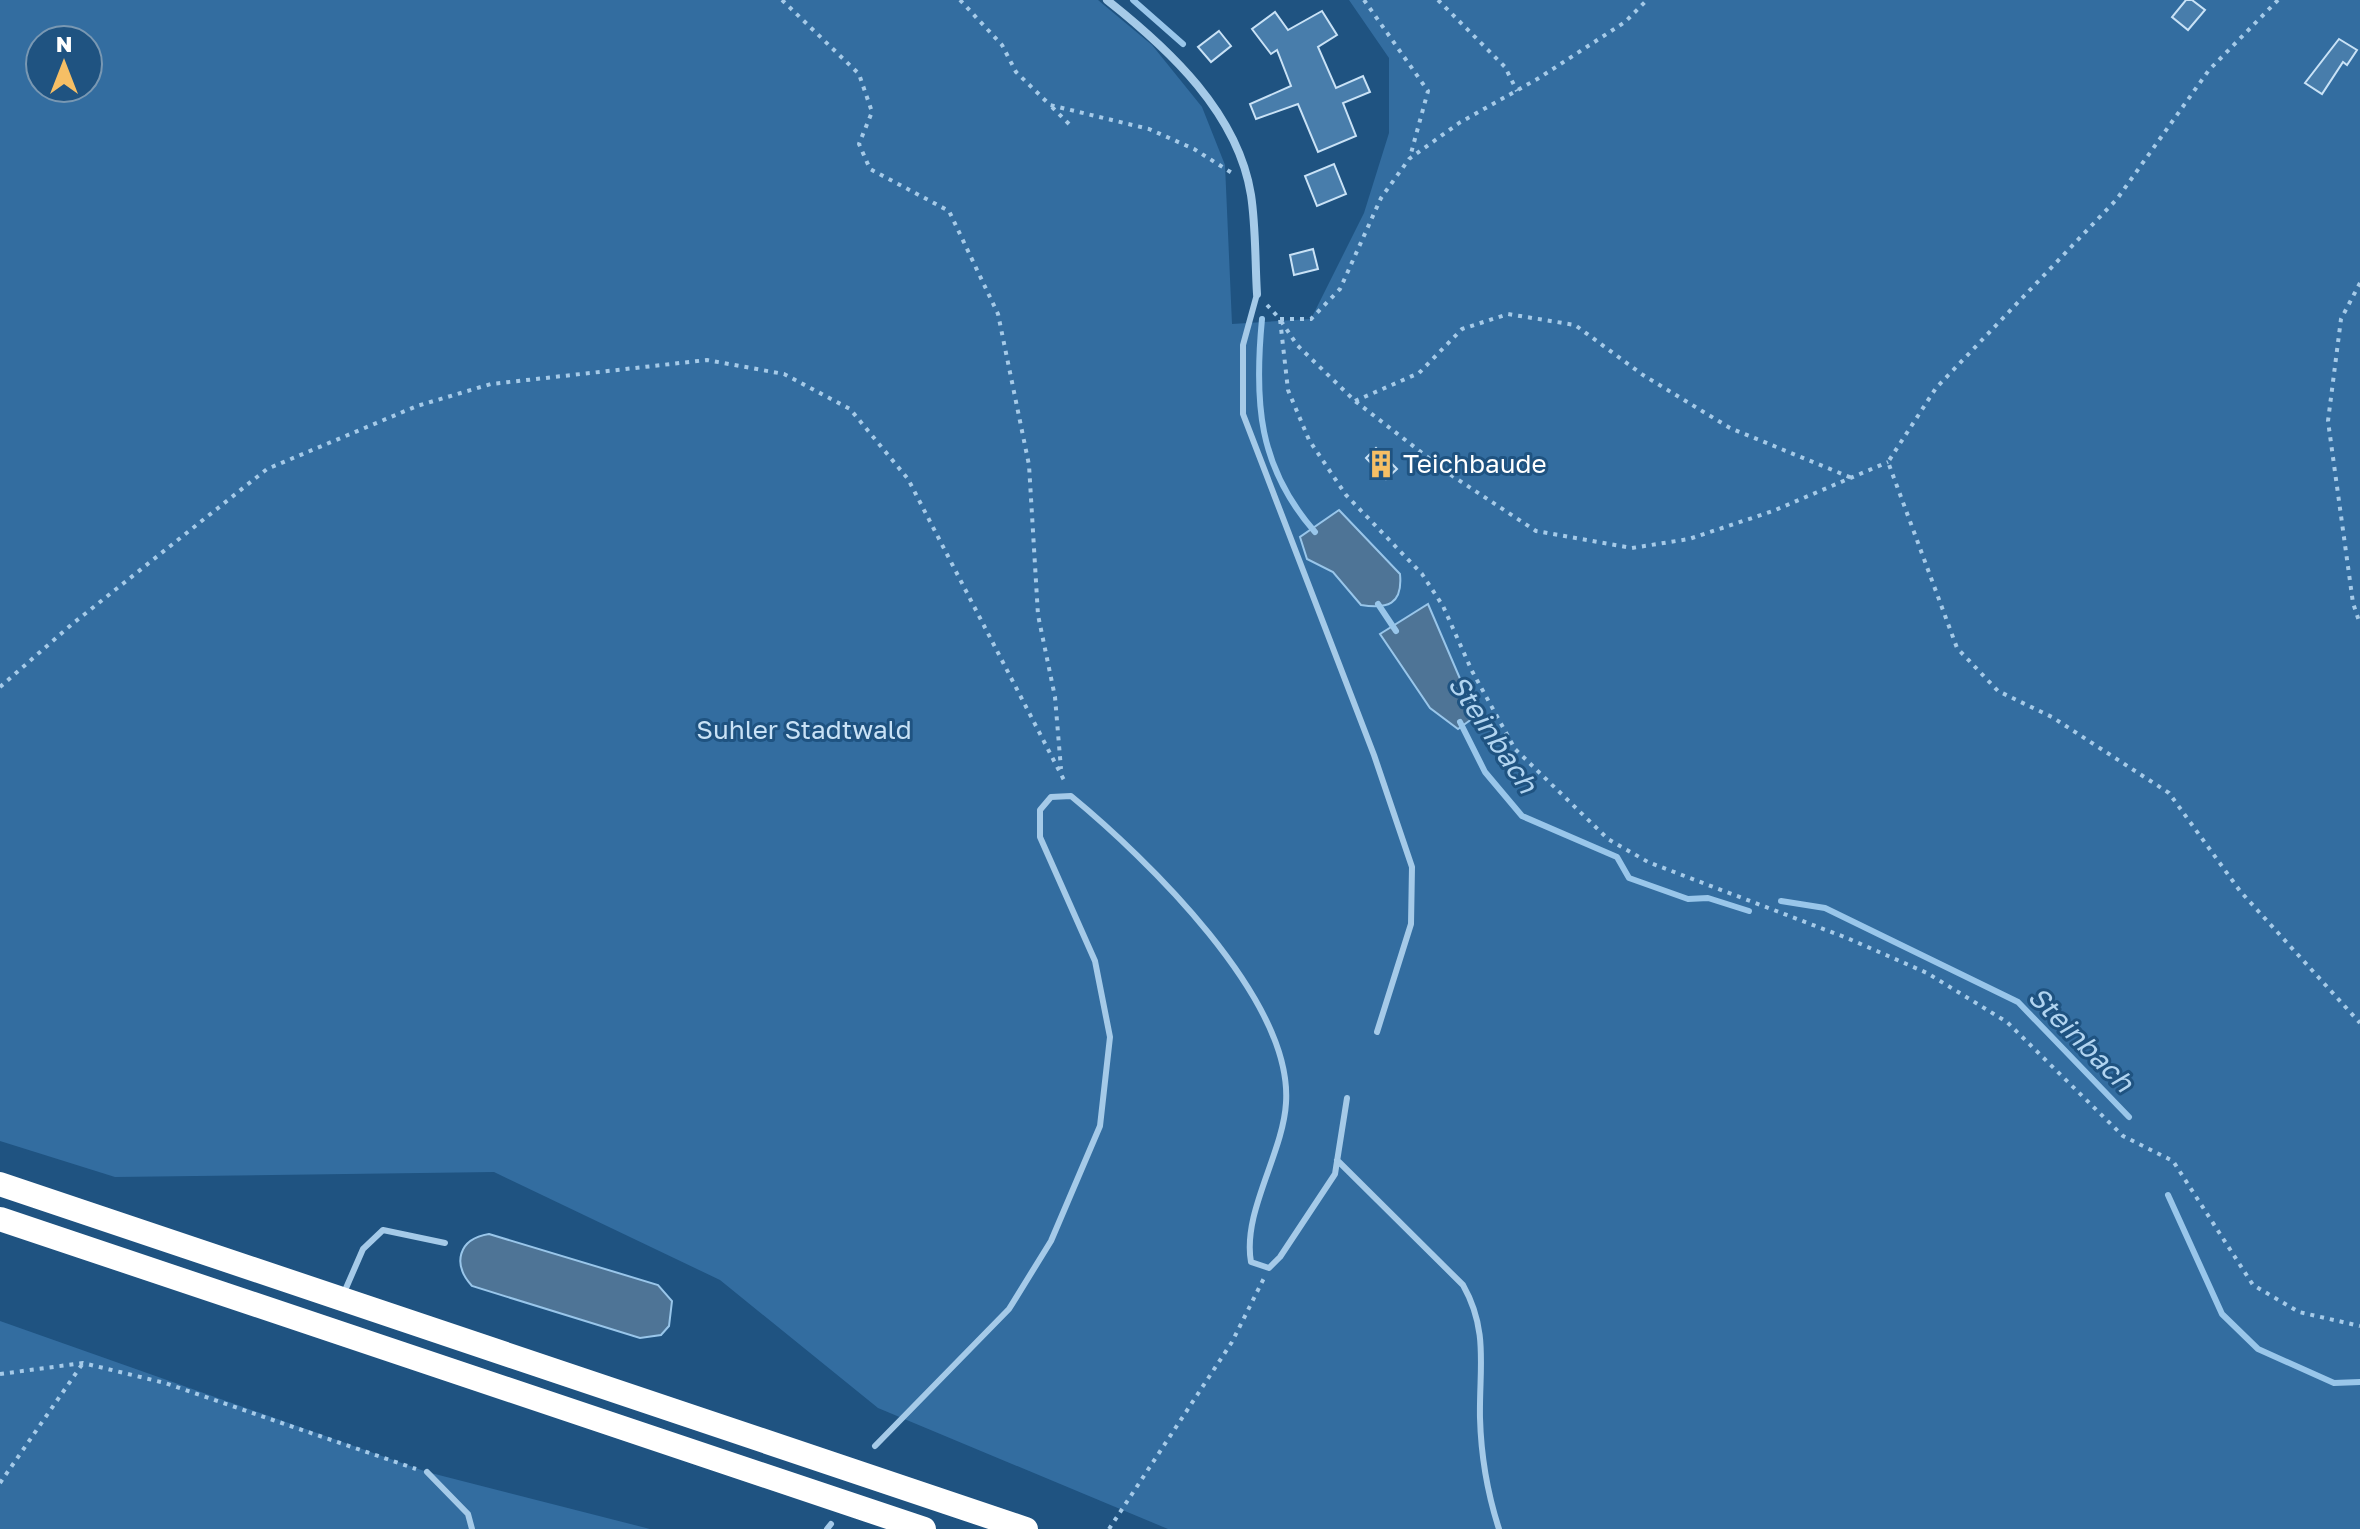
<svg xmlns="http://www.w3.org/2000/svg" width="2360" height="1529" viewBox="0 0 2360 1529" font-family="'Golos Text',sans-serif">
  <rect width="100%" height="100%" fill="#1f5381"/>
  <path fill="#336da0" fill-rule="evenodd" d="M0 0H1098L1152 45 1202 107 1225 165 1232 324 1311 319 1364 213 1389 133V58L1349 0H2360V1529H1168L878 1408 720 1280 494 1172 115 1177 0 1141ZM40 40H88V88H40ZM1301 536 1382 608 1362 605 1333 572 1308 559ZM1427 604H1428L1476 715 1381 634Z
    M0 1321 427 1472 650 1529H0Z"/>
  <path fill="#4e7496" stroke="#99c6ea" stroke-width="2" d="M1339 510 1400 574C1403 605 1387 609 1361 605L1333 572 1307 559 1300 537Z
    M1428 604 1476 716 1458 729 1430 708 1380 634Z
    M489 1234 658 1285 672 1301 669 1326 661 1335 640 1338 472 1286C452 1264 458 1239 489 1234Z"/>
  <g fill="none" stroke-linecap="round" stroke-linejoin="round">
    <path stroke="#99c6ea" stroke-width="6" d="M1133 0 1183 44
      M1262 319C1254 402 1258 467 1315 532
      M1378 604 1396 631
      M1460 722 1485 772 1522 816 1617 857 1629 878 1688 899 1708 898 1749 911
      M1781 901 1825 908 2018 1002 2129 1117
      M2168 1195 2222 1314 2258 1349 2334 1383 2360 1382"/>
  </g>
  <path fill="#487dab" stroke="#c9e2f6" stroke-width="2" d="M2186 0H2192L2205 10 2188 30 2172 17Z
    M1322 11 1337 35 1318 47 1336 88 1363 76 1370 92 1343 103 1356 136 1318 152 1298 104 1256 119 1250 104 1291 86 1277 50 1271 54 1252 29 1275 12 1288 30Z
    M1219 31 1231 46 1211 62 1198 47Z
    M2339 39 2357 50 2347 65 2343 62 2322 94 2305 83Z
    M1334 164 1346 194 1317 206 1305 176Z
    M1313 249 1318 269 1294 275 1290 255Z
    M1376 448 1397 469 1386 479 1366 458Z"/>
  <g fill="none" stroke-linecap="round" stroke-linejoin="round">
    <path stroke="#a5cae8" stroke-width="4" stroke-dasharray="4 6" stroke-linecap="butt" d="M782 0 859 74 872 112 859 144 870 169 949 211 998 314 1029 465 1038 615 1055 697 1061 769
      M960 0 1002 45 1016 72 1050 105 1149 129 1194 149 1232 173
      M1364 0 1428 91 1410 157
      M1438 0 1505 67 1517 91
      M2278 0 2209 70 2117 199 1936 388 1888 462 1957 648 1998 691 2052 717 2169 793 2240 891 2360 1023
      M1052 107 1071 126
      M2360 283 2341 319 2328 421 2353 603 2360 624
      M1267 305 1280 319 1288 390 1309 440 1346 495 1422 574 1443 606 1472 671 1515 749 1608 839 1648 862 1847 938 1927 973 2007 1022 2123 1136 2173 1161 2253 1285 2299 1312 2360 1326
      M1280 319H1311L1340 289 1381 198 1409 159 1459 123 1539 78 1625 22 1647 0
      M1281 321 1297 345 1355 401 1448 473 1536 531 1632 548 1689 539 1773 511 1888 462
      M1355 401 1419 373 1462 329 1508 314 1575 325 1643 375 1730 428 1852 478
      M0 687 71 625 267 469 417 406 491 384 707 360 784 374 850 409 908 479 1066 784
      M0 1374 83 1363 165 1383 416 1469
      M0 1483 83 1363
      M1109 1529 1232 1342 1264 1278"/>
    <path stroke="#a5cae8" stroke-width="6" d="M1257 294 1243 345V414L1374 755 1412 867 1411 924 1377 1032
      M1337 1160 1463 1285C1489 1331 1479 1368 1480 1418 1481 1454 1488 1495 1499 1529
      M343 1295 363 1249 383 1230 445 1243
      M875 1446 1009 1309 1051 1241 1100 1126 1110 1037 1095 961 1040 837V810L1051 797 1071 796C1145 857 1293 999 1286 1103 1283 1154 1242 1212 1251 1262L1269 1268 1280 1257 1335 1174 1347 1098
      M427 1472 468 1514 472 1529
      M827 1529 831 1524"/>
    <path stroke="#a5cae8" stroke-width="8" d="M1107 0C1169 49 1238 113 1251 195 1256 228 1255 262 1257 294"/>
    <path stroke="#fff" stroke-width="24" d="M0 1184 1026 1529
      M0 1219 924 1529"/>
  </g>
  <defs>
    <symbol id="building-bare" viewBox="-9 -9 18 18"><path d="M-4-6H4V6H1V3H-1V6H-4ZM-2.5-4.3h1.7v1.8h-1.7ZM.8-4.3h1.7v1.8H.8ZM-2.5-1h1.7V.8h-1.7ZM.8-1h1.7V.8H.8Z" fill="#f6bf65" stroke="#1f5381" stroke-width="2.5" paint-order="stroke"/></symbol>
  </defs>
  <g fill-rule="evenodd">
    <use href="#building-bare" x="1361" y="444" width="40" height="40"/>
  </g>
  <g text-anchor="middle" stroke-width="6" stroke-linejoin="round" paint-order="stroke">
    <g font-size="26" fill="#fff" stroke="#1f5381" text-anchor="start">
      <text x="1403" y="473">Teichbaude</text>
    </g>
    <g font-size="26" fill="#c9e2f6" stroke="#1f5381">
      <text x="804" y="739">Suhler Stadtwald</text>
    </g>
    <g font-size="28" font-style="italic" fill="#b1d4f0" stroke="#1f5381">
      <text transform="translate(1493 734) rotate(56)" y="10">Steinbach</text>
      <text transform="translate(2081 1039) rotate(45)" y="10">Steinbach</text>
    </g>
  </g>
  <g transform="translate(64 64)"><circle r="38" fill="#1f5381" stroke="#7998b3" stroke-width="2"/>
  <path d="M0-6L14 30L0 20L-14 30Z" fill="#f6bf65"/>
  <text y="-12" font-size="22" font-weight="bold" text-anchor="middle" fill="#ffffff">N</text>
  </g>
</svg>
